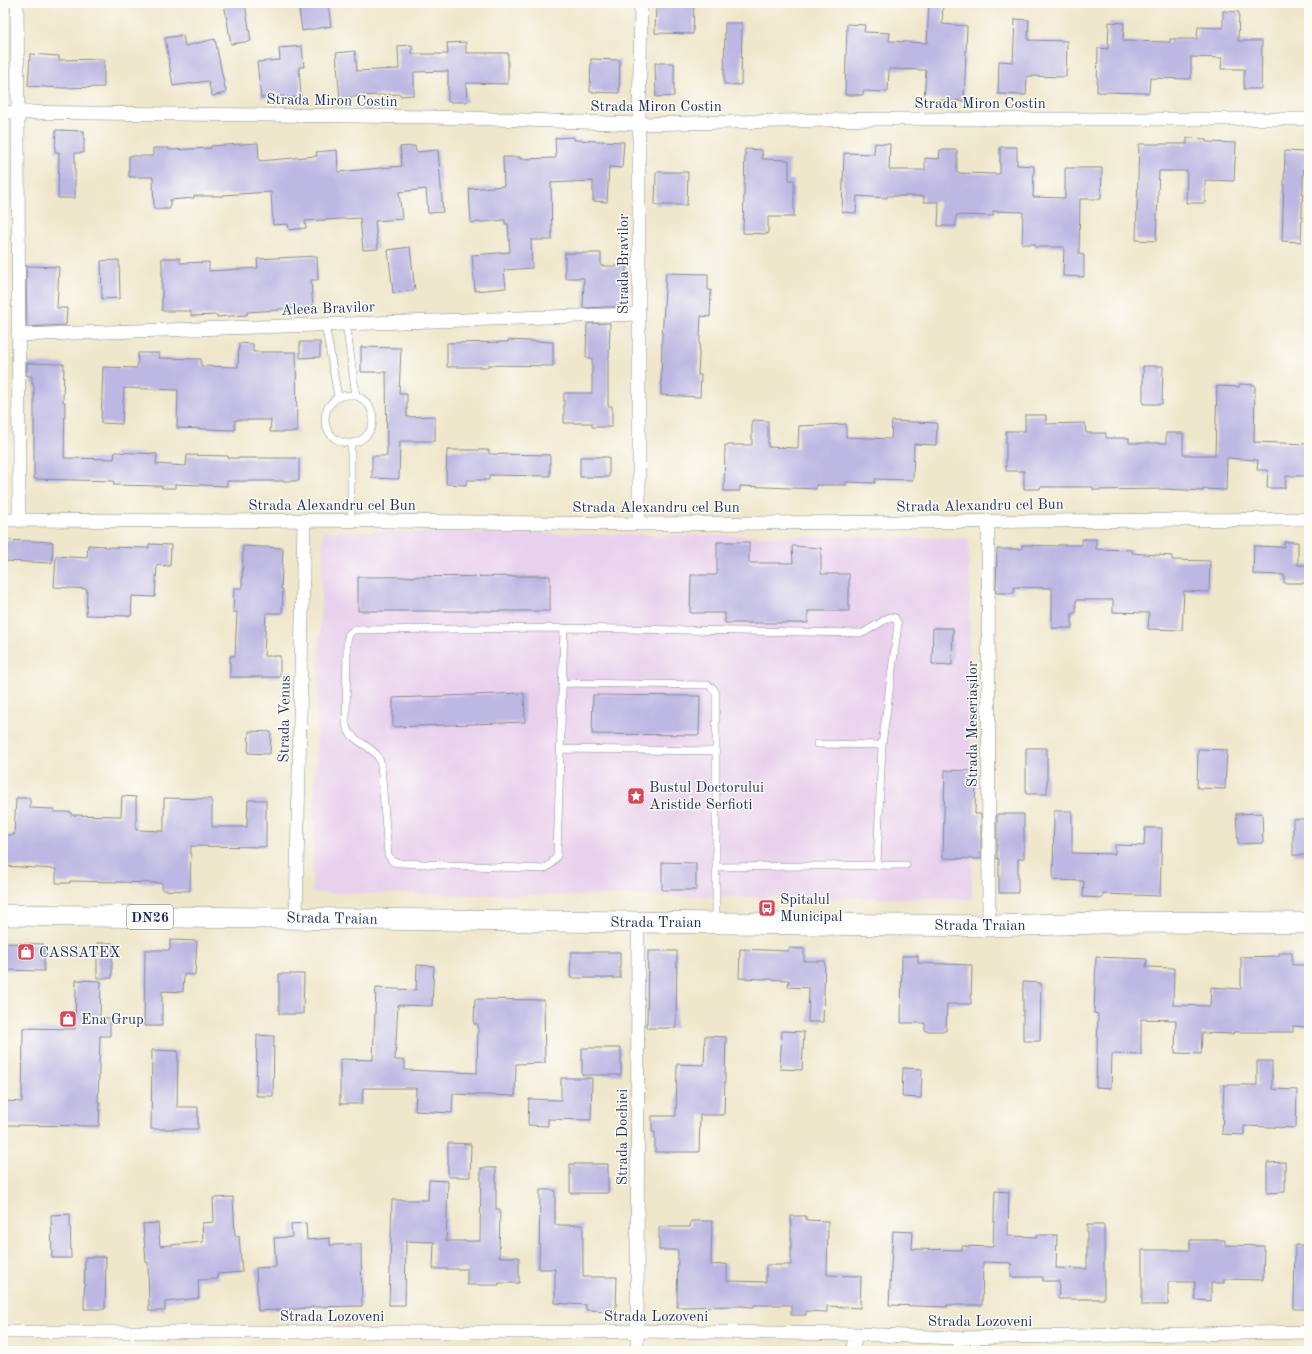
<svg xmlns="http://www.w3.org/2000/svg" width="1312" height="1354" viewBox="0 0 1312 1354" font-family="'Old Standard TT',serif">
  <rect width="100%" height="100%" fill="#fdfcf7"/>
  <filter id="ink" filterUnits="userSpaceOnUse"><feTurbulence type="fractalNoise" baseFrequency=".025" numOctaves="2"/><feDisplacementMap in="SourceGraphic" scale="8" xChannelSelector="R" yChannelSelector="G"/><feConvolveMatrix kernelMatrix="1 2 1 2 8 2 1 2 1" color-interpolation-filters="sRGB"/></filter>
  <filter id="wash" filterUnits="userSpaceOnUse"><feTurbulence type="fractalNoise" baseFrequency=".012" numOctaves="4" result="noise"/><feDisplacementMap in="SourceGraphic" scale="16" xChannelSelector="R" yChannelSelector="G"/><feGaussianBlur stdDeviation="0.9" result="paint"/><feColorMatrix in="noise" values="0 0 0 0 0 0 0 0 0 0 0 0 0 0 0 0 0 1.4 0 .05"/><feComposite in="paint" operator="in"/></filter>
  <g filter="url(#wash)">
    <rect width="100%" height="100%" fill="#efe7cb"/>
    <path fill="#e9d1ed" d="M323 531 969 538 972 899 312 893Z"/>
    <g id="blocks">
      <path fill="#bdb8e3" d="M224 3H245L251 41 231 44Z
        M298 3H328L331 26 302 31Z
        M656 3H694L693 34 655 33Z
        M929 3H943L942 24 967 26 964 101 924 99 926 70 889 69 888 92 863 91V95H845L847 24 865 25 864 32 890 33 889 41 927 43Z
        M1223 11 1239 12 1238 41H1262L1261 89H1244V69H1221L1222 58 1191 57V79L1150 78 1149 93 1097 92 1098 48 1108 49 1109 22 1124 23 1123 41 1170 42V39H1197L1198 27 1223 28Z
        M1015 19 1029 20 1028 40 1067 41 1066 77 1027 76 1026 95 998 94 999 61 1013 62Z
        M725 23H742L741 85 724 84Z
        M183 35 185 46 215 39 226 93 212 96 208 81 173 86 165 38Z
        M466 42V53H508V84L466 83 467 102H448V71L414 72V95L400 96V94L359 96 340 99 336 53 355 51 357 71 399 69 398 46 412 45V54H448L447 43Z
        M302 46 304 67H299L301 97 284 98V96L261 98 257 62 280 60 279 48Z
        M30 54 59 56V60L104 59V87L63 88 28 86Z
        M591 59 620 60 619 93 590 92Z
        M655 63H674V96L656 97Z
        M56 130 84 131V153H75V198H58L59 152H55Z
        M574 137V140L624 142 622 168 609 167 607 202 593 201V181L551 183 552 240H531L532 268 504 270 506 288 475 291 472 255 510 252 508 224H505V220L471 223 469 189 504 186 503 157H520V159L556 158 555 138Z
        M1187 138 1206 139V142L1236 143 1234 181 1205 180V203H1186L1187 171H1159L1156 241 1136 240 1139 144H1187Z
        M258 143 259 161 317 156 316 152 337 150 338 172 402 166 400 147 415 146 416 152 438 150 443 212 428 213 426 189 399 192 402 219 375 221 378 249 363 250 360 218 305 221 306 228 289 230 288 224 273 225 271 192 223 195V196H194V198L170 200V209H154L153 177H129V156H153V148H169V150L211 148V146Z
        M875 143 890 144 889 170H925V158L939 159 940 150H957V173L1000 174V147H1017V165L1034 166 1033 197 1065 198V168H1102L1101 199H1080L1079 254 1084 255V277L1063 276 1064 247H1035V244H1022L1023 212 993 211V216L956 215V226H938L939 202H924V196H887V198L857 196 856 213 842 212 844 153 874 154Z
        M745 149 762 150V159L789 160V180H794V217H768V234L743 233Z
        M1285 151 1304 152 1301 242 1282 241Z
        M656 172H688L687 205H655Z
        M410 247 415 290 393 293 388 250Z
        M565 253H601V266H626V306L583 308 584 278H565Z
        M317 256 318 280H311L313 308 279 309V310L247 312V315L217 317V315L191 316V311H162V258H180V263L209 262V271L258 268 257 259Z
        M119 260 120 298 102 299 101 261Z
        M26 266 59 267 57 308H67L66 325 27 327Z
        M666 273 708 274V290H711L710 317 701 316 698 375H701L700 397 661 395 662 338Z
        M610 323 609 358H608V406H612V427H592V423H564V393H592V358H586L587 324Z
        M508 340 553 342V366L488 365V367H447V343L508 342Z
        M300 342H320V357L300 358Z
        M239 343 253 344V352H296L297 432H270L271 420H235V430L177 428 178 390 124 388 122 424 101 423 103 367 137 368 138 353H159V358L201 359V366L238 367Z
        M361 347 401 348 399 394H407V417L435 416V441H400L399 479 372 478V456H387L386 372H361Z
        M27 363 64 364 63 402H65L64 458 114 459 115 452 157 454 156 464 186 466 187 455 228 456V458H296L299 459V481H227V486L175 484V488H162V486L113 485 114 481 34 479V384H32V376H27Z
        M1143 366H1163L1162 404H1143Z
        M1240 384 1255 385 1254 442 1309 444V476H1286L1285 488H1267L1268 470H1257L1258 460 1227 458 1226 490 1203 489V491L1166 489 1093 490V487H1040V489H1024V471H1006V431H1025V415H1046V424L1085 423 1086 433H1106V438H1129V443H1166V433H1183V455H1215L1217 386 1239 387Z
        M752 420 768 421V447L798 448 799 426 846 424V437L891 439 892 421 937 423 936 445 914 444 913 480 875 479V483L846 482V485H816V489L740 486V491H724L725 445H752Z
        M447 450H489V454L550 455V476L489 475V480H467L466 485 446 484Z
        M580 457H609V477H580Z
        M1082 539H1096V549L1132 550V553L1172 556V560L1210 561 1209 592 1184 591 1182 630 1148 629 1149 613 1113 612V600H1076V613H1072V628H1052V588L1014 587V593H996L997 549H1022V545L1058 546V545H1082Z
        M3 540 53 542 52 563 3 561Z
        M717 542H749V563H793L792 546 821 548V574H849V611H808V623H725V613H690L691 575H717Z
        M1284 542H1298V565H1309V583H1284V575L1253 574 1254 546 1284 547Z
        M149 544 171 545 170 566 157 565 155 597 132 596 131 616 86 615 87 589 54 587 56 556 87 558 88 545 105 546V547L149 548Z
        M243 546 283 548 281 589H283L282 613H266L264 656H280V677H230V656H235L237 612H233L234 588H242Z
        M550 576V611H358V577Z
        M933 628H953L952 665 932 664Z
        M524 693 525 722 393 727V698Z
        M593 695 700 696 699 735 592 734Z
        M249 731 271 732 270 754 248 753Z
        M1026 748H1047V794H1026Z
        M1198 749 1227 750 1225 789 1197 788Z
        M945 770 976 771 975 814H981V859L943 858Z
        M122 796 136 797V830L164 831V798L212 799V827H247L248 800H266V847L191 846 190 891 162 890V883L70 881V883H56V869L3 866V835H14L16 798H30V808L54 809V812H71V815L121 816Z
        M1054 811H1072V853L1115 854V845L1144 846 1145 828H1162L1160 896 1103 894V898L1083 897 1084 881 1053 880Z
        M1262 813 1263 843 1238 844 1236 814Z
        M997 814H1024V858L1018 859V893H999V859H997Z
        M1293 819H1309V855H1293Z
        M662 862 696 863V890H662Z
        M170 940 197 941 195 975 184 974 183 992 162 991V1026H144L145 950H170Z
        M3 943 44 944V971L3 970Z
        M97 943H112V978H97Z
        M789 948 804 949V961H825L823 1022H808L809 988 788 987 789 980 739 978 740 949 789 951Z
        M648 951H677L676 1028H647Z
        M571 952H620V978H570Z
        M1279 953H1292V965H1309V1027L1293 1026V1032H1233V1034L1202 1033 1201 1054 1175 1053 1176 1020 1141 1019V1055L1112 1054 1111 1088 1096 1087 1098 1014 1094 1013 1096 957 1147 959 1146 967 1174 968 1173 1005 1210 1006 1211 987 1241 989V957L1279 956Z
        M902 956H918V963L972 965 971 1004H947L946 1031H925V1023H901Z
        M417 965 434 966 432 1006 398 1005 395 1060H405V1070L477 1073 478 1024H474L475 999 544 1000 545 1063 516 1064 515 1096 453 1094 452 1113 415 1111 416 1088H363L362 1104H340V1059L373 1060 376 988 416 990Z
        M279 974H304L303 1014H279Z
        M76 980 101 981 100 1018H110V1036H100L98 1102H100L99 1126 3 1125V1101L22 1102 23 1028 75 1029Z
        M1023 982 1041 983 1040 1041H1023Z
        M782 1031 804 1032 802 1070 780 1069Z
        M257 1035 274 1036 273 1096H256Z
        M705 1036 726 1037 724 1115H700L699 1152H655V1132H652V1116H676L677 1064 704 1065Z
        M582 1048H621V1075H582Z
        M152 1050 178 1051 177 1107H198V1129H151Z
        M1257 1061H1272V1089L1297 1090 1296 1128 1244 1126V1135L1222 1134 1224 1085H1257Z
        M903 1068 922 1069 921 1098 902 1097Z
        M561 1078H592L591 1120 548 1119V1126L528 1125 529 1099 561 1100Z
        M448 1143 471 1144 470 1177H448Z
        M1285 1162V1192L1267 1193V1163Z
        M570 1164H608V1193H570Z
        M481 1168H496V1209H500L499 1257H519V1283H499V1285H467V1269H433L434 1242 406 1241 405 1305H389L392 1200H428L429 1180 448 1181 446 1241H480Z
        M540 1190H555V1225H583V1277H617L616 1311 586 1310V1305L555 1303V1269H539Z
        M995 1191 1009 1192 1008 1236 1037 1237V1235H1057L1056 1268 1087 1269V1225H1104V1299H1058L1059 1281H1043V1277H1011V1263L983 1262 982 1305H947V1307L889 1305 893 1231 913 1232 912 1249 962 1250V1246L993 1247Z
        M233 1197 235 1236H239L242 1272 217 1274 218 1279 198 1280 199 1298 165 1302V1311H149L148 1262 146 1263 143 1224 158 1223 160 1246 203 1242 202 1223 214 1222 213 1198Z
        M70 1214 71 1258H52L51 1215Z
        M791 1216H806V1220L828 1221 827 1275 861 1276 860 1308 827 1306V1312L806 1311V1315H791V1305H754V1307L741 1306 677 1307 678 1250H659V1227H690L691 1221H712L711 1265 727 1264V1281L766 1282V1265H791Z
        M306 1223 307 1240 330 1238V1245L361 1244 362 1306 311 1307V1308L258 1311 256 1268 276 1267 274 1238 292 1237 291 1224Z
        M1190 1240H1225V1245L1264 1246 1263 1280 1224 1279V1283H1211V1301L1195 1300V1282H1168V1305H1142V1250H1190Z
        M1295 1245H1309V1309H1294Z
        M85 1257H106L105 1309H84Z"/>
    </g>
  </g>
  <g filter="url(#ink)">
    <use href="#blocks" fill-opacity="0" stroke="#858b94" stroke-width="1"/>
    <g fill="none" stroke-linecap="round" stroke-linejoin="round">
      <defs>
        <path id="lane" d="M346 323 356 396
          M325 324 338 397
          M325 419a24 24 0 1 1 48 0a24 24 0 1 1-48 0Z
          M351 444V521
          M564 628 557 856 551 864 544 869 401 863 393 862 388 855 381 765C380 761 379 757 376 754 367 744 349 739 346 725L347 641 349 634 354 630 564 628 863 633 890 617 895 618 898 624 882 745 877 865
          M562 683 708 685 713 688 716 693V920
          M817 744 882 745
          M560 749 715 751
          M716 867 906 865"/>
        <path id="street" d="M17 3 18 112 19 521
          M3 112 434 117 639 124 879 119H1309
          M18 335 639 314
          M3 520 229 521 304 520 639 524 1309 519
          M988 521 989 926
          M639 524V124L641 3
          M296 918 304 520
          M3 1332H592L637 1331 856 1334 956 1338 1309 1332
          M956 1338 966 1351
          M637 1351 638 923
          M852 1351 856 1334"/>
        <path id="primary" d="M3 915 989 926 1135 922 1309 923"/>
      </defs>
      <use href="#lane" stroke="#858b94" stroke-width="8"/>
      <use href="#street" stroke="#858b94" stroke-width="14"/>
      <use href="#primary" stroke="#858b94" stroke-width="22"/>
      <use href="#lane" stroke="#fff" stroke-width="7"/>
      <use href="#street" stroke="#fff" stroke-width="13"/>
      <use href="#primary" stroke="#fff" stroke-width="21"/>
    </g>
  </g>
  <defs>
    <symbol id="sight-square" viewBox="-11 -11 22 22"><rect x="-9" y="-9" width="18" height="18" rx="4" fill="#d1495b" stroke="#fdfcf7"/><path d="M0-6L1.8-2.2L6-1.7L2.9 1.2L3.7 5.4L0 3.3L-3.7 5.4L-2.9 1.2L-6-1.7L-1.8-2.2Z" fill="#fff"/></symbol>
    <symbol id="bus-square" viewBox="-11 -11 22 22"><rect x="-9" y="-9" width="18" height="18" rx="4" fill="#d1495b" stroke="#fdfcf7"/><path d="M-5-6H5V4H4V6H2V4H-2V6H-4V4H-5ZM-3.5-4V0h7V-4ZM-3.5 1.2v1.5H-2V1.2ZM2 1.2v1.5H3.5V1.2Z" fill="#fff"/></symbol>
    <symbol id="shop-square" viewBox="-11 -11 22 22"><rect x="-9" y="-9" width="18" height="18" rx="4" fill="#d1495b" stroke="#fdfcf7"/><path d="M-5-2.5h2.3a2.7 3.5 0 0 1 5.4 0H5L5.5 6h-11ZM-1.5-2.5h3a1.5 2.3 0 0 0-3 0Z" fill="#fff"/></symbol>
  </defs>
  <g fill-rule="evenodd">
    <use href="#sight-square" x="626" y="786" width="20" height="20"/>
    <use href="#bus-square" x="757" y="898" width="20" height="20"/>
    <use href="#shop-square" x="16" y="942" width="20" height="20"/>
    <use href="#shop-square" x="58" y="1009" width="20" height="20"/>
  </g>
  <g text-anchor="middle" stroke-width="3" stroke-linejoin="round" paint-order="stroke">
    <rect fill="#fdfcf7" stroke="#5f6c8c" stroke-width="1" x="127" y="905" width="46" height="24" rx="3"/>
    <g font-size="14" font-weight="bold" fill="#1b2f5e">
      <text x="150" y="922">DN26</text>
    </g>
    <g font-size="15" fill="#1b2f5e" stroke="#fdfcf7">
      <text transform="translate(332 100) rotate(1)" y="5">Strada Miron Costin</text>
      <text x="980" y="108">Strada Miron Costin</text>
      <text x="656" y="111">Strada Miron Costin</text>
      <text transform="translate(623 264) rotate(-90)" y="5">Strada Bravilor</text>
      <text transform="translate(328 308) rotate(-2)" y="5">Aleea Bravilor</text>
      <text x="332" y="510">Strada Alexandru cel Bun</text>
      <text transform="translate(980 505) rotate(-1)" y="5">Strada Alexandru cel Bun</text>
      <text x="656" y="512">Strada Alexandru cel Bun</text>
      <text transform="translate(284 719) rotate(-89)" y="5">Strada Venus</text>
      <text transform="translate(972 724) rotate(-90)" y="5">Strada Meseriașilor</text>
      <text transform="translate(332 918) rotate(1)" y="5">Strada Traian</text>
      <text x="656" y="927">Strada Traian</text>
      <text x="980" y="930">Strada Traian</text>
      <text transform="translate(622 1137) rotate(-90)" y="5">Strada Dochiei</text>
      <text x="332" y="1321">Strada Lozoveni</text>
      <text x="656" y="1321">Strada Lozoveni</text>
      <text x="980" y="1326">Strada Lozoveni</text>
    </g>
    <g font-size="15" fill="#1b2f5e" stroke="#fdfcf7" text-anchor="start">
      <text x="649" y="792">Bustul Doctorului<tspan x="649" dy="17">Aristide Serfioti</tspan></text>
      <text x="780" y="904">Spitalul<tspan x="780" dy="17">Municipal</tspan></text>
      <text x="39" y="957">CASSATEX</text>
      <text x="81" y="1024">Ena Grup</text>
    </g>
  </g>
  <rect width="1312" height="1354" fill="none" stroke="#fdfcf7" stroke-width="16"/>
</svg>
